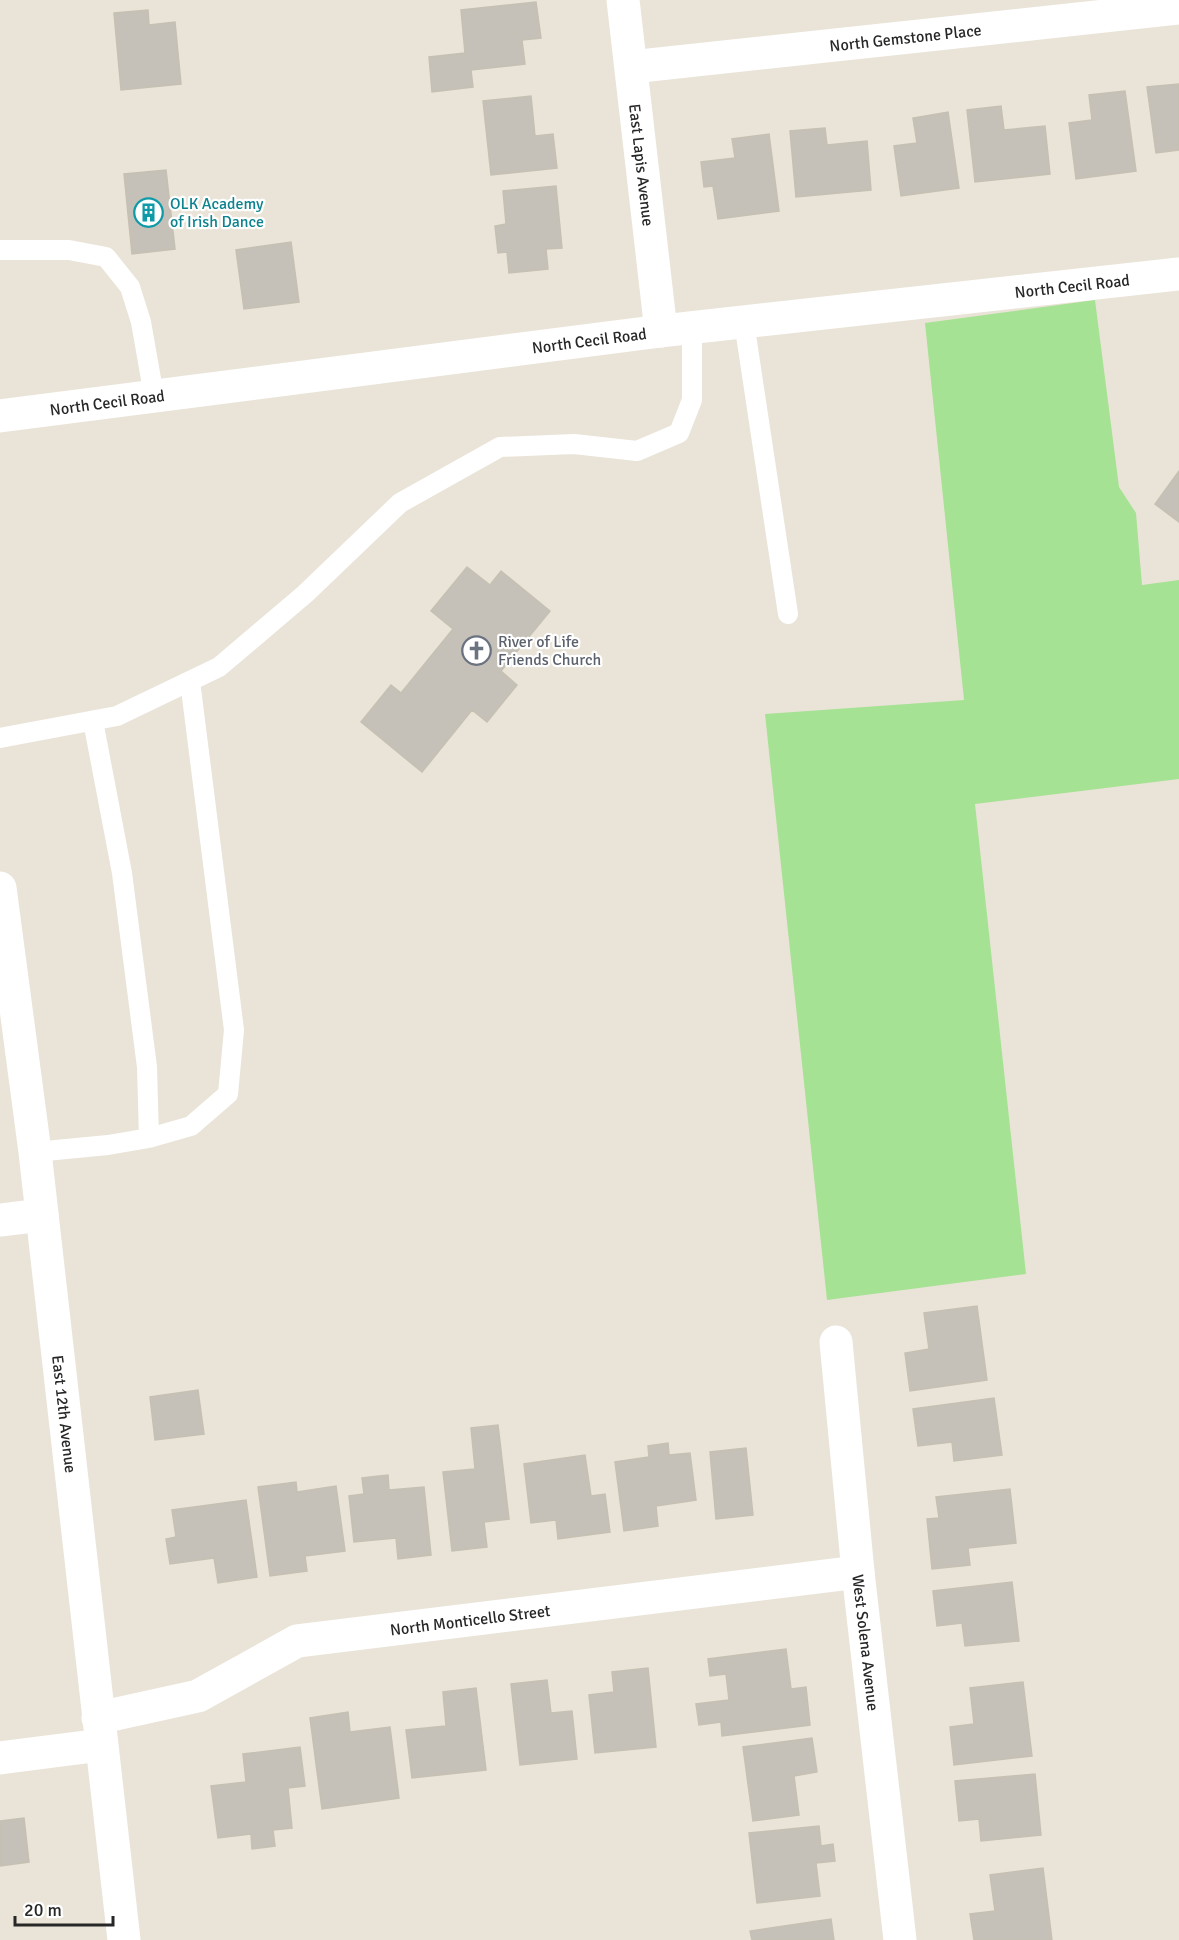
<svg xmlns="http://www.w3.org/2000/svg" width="1179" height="1940" viewBox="0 0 1179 1940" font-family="Signika,sans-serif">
  <rect width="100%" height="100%" fill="#eae4d8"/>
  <path fill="#a6e293" d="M1095 300 1119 487 1136 513 1142 585 1179 580V779L975 804 1026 1274 827 1300 765 714 964 700 925 323Z"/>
  <path fill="#c5c1b8" stroke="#c5c0b2" stroke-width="1.5" d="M536 2 541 38 522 40 525 64 471 70 473 87 432 92 429 57 465 53 461 10Z
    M148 10 149 25 175 22 181 84 121 90 114 13Z
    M1179 84V150L1156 153 1147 87Z
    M1125 91 1136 171 1076 179 1069 123 1092 120 1089 95Z
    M531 96 535 136 553 134 557 168 491 175 483 101Z
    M1001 106 1004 130 1045 126 1050 174 975 182 967 110Z
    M948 112 959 188 901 196 894 146 917 143 913 118Z
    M825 128 827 145 867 141 871 190 796 197 790 131Z
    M769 134 779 211 718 219 713 186 704 187 701 162 735 158 732 139Z
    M166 170 175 249 132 254 124 174Z
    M556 186 562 248 546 249 548 269 509 273 507 252 498 253 495 226 506 224 503 191Z
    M291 242 299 302 244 309 236 250Z
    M1179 471V522L1155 504Z
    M467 567 490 585 501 571 550 611 501 671 517 685 487 722 472 710 422 772 361 722 391 685 401 693 453 629 431 611Z
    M977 1306 987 1380 910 1391 905 1353 929 1349 924 1313Z
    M198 1390 204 1434 155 1440 150 1397Z
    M994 1398 1002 1455 954 1461 952 1442 918 1446 913 1409Z
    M498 1425 509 1519 484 1522 487 1547 452 1551 443 1472 475 1469 471 1428Z
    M668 1443 669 1455 690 1453 696 1500 656 1506 658 1526 624 1531 615 1462 649 1457 648 1446Z
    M746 1448 753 1515 716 1519 710 1452Z
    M585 1455 591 1496 605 1494 610 1532 558 1539 556 1520 531 1523 524 1464Z
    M388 1475 389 1490 424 1487 431 1555 398 1559 396 1538 354 1542 349 1496 364 1494 362 1478Z
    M296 1482 297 1492 336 1486 345 1551 305 1556 307 1571 270 1576 258 1487Z
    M1010 1489 1016 1543 968 1548 970 1565 932 1569 927 1519 939 1518 936 1497Z
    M246 1500 257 1577 218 1583 214 1558 170 1564 166 1539 176 1537 172 1510Z
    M1012 1582 1019 1641 965 1646 962 1623 937 1626 933 1591Z
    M786 1649 791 1689 806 1687 810 1725 722 1736 721 1722 699 1725 696 1704 729 1700 726 1674 710 1676 708 1659Z
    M648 1668 656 1747 595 1753 589 1695 614 1692 612 1672Z
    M547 1680 551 1713 572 1711 577 1759 520 1765 511 1684Z
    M1023 1682 1032 1756 954 1765 950 1727 974 1724 970 1688Z
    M476 1688 486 1770 412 1778 406 1730 446 1726 443 1692Z
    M348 1712 350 1732 390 1727 399 1798 322 1809 310 1718Z
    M812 1738 817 1772 794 1776 799 1815 753 1821 743 1747Z
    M300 1747 305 1786 288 1788 292 1828 273 1830 275 1846 252 1849 251 1834 218 1838 211 1786 246 1782 243 1754Z
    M1035 1774 1041 1835 981 1841 979 1819 959 1821 955 1781Z
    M24 1818 29 1862 0 1866V1821Z
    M819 1826 821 1846 833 1844 835 1861 816 1863 820 1896 757 1903 749 1833Z
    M1043 1868 1052 1940H974L970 1914 995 1911 990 1875Z
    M831 1919 834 1940H752L750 1931Z"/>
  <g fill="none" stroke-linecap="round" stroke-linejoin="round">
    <path stroke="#fff" stroke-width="20" d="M0 250H69L106 257 130 287 141 322 154 396
      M744 322 788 614
      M0 738 117 716 219 667 305 594 400 503 500 447 574 444 637 451 679 433 692 400V327
      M149 1138 191 1126 228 1094 234 1030 190 681
      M35 1152 108 1145 149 1138 147 1067 122 873 93 721"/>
    <g stroke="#fff" stroke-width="33">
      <path id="s1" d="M623 0 661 331"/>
      <path id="s2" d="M631 67 1179 8"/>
      <path d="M0 1220 42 1215"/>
      <path id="s3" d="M836 1342 858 1572 900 1940"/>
      <path id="s4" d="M98 1718 198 1696 297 1641 858 1572"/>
      <path d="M0 1758 101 1745"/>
    </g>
    <g stroke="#fff" stroke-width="33">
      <path id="s5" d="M0 416 661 331 1179 274"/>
      <path id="s6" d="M0 888 35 1152 124 1940"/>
    </g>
  </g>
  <defs>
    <symbol id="building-ring" viewBox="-11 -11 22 22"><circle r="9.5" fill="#fff" stroke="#0f9aa8" stroke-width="1.5"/><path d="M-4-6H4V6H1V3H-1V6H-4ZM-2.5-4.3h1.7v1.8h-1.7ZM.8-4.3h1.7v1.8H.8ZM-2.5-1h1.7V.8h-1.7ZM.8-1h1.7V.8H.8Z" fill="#0f9aa8"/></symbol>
    <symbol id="church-ring" viewBox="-11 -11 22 22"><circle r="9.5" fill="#fff" stroke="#6b7280" stroke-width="1.5"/><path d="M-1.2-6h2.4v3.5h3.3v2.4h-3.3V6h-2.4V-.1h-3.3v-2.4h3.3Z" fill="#6b7280"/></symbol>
  </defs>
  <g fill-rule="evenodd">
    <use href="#building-ring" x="132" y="196" width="33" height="33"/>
    <use href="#church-ring" x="460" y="634" width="33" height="33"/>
  </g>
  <g text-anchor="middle" stroke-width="4.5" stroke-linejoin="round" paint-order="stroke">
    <g font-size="16" fill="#272727" stroke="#fff">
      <text dy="6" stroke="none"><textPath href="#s2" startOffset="276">North Gemstone Place</textPath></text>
      <text dy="6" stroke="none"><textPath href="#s1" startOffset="166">East Lapis Avenue</textPath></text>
      <text dy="6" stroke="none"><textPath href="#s5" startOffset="1080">North Cecil Road</textPath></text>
      <text dy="6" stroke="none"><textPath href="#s5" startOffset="594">North Cecil Road</textPath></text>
      <text dy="6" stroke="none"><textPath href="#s5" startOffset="108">North Cecil Road</textPath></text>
      <text dy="6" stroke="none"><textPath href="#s6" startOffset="530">East 12th Avenue</textPath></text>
      <text dy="6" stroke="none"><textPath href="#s4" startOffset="390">North Monticello Street</textPath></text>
      <text dy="6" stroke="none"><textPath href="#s3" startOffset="302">West Solena Avenue</textPath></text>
    </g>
    <g font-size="16" fill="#0d838f" stroke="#fff" text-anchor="start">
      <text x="170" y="209">OLK Academy<tspan x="170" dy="18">of Irish Dance</tspan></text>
    </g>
    <g font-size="16" fill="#5b616d" stroke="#fff" text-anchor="start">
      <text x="498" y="647">River of Life<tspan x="498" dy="18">Friends Church</tspan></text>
    </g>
  </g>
  <path d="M15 1916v9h98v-9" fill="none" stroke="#272727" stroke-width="3"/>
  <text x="24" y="1916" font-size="18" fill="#272727" stroke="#ffffff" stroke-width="4.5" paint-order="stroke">20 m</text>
</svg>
